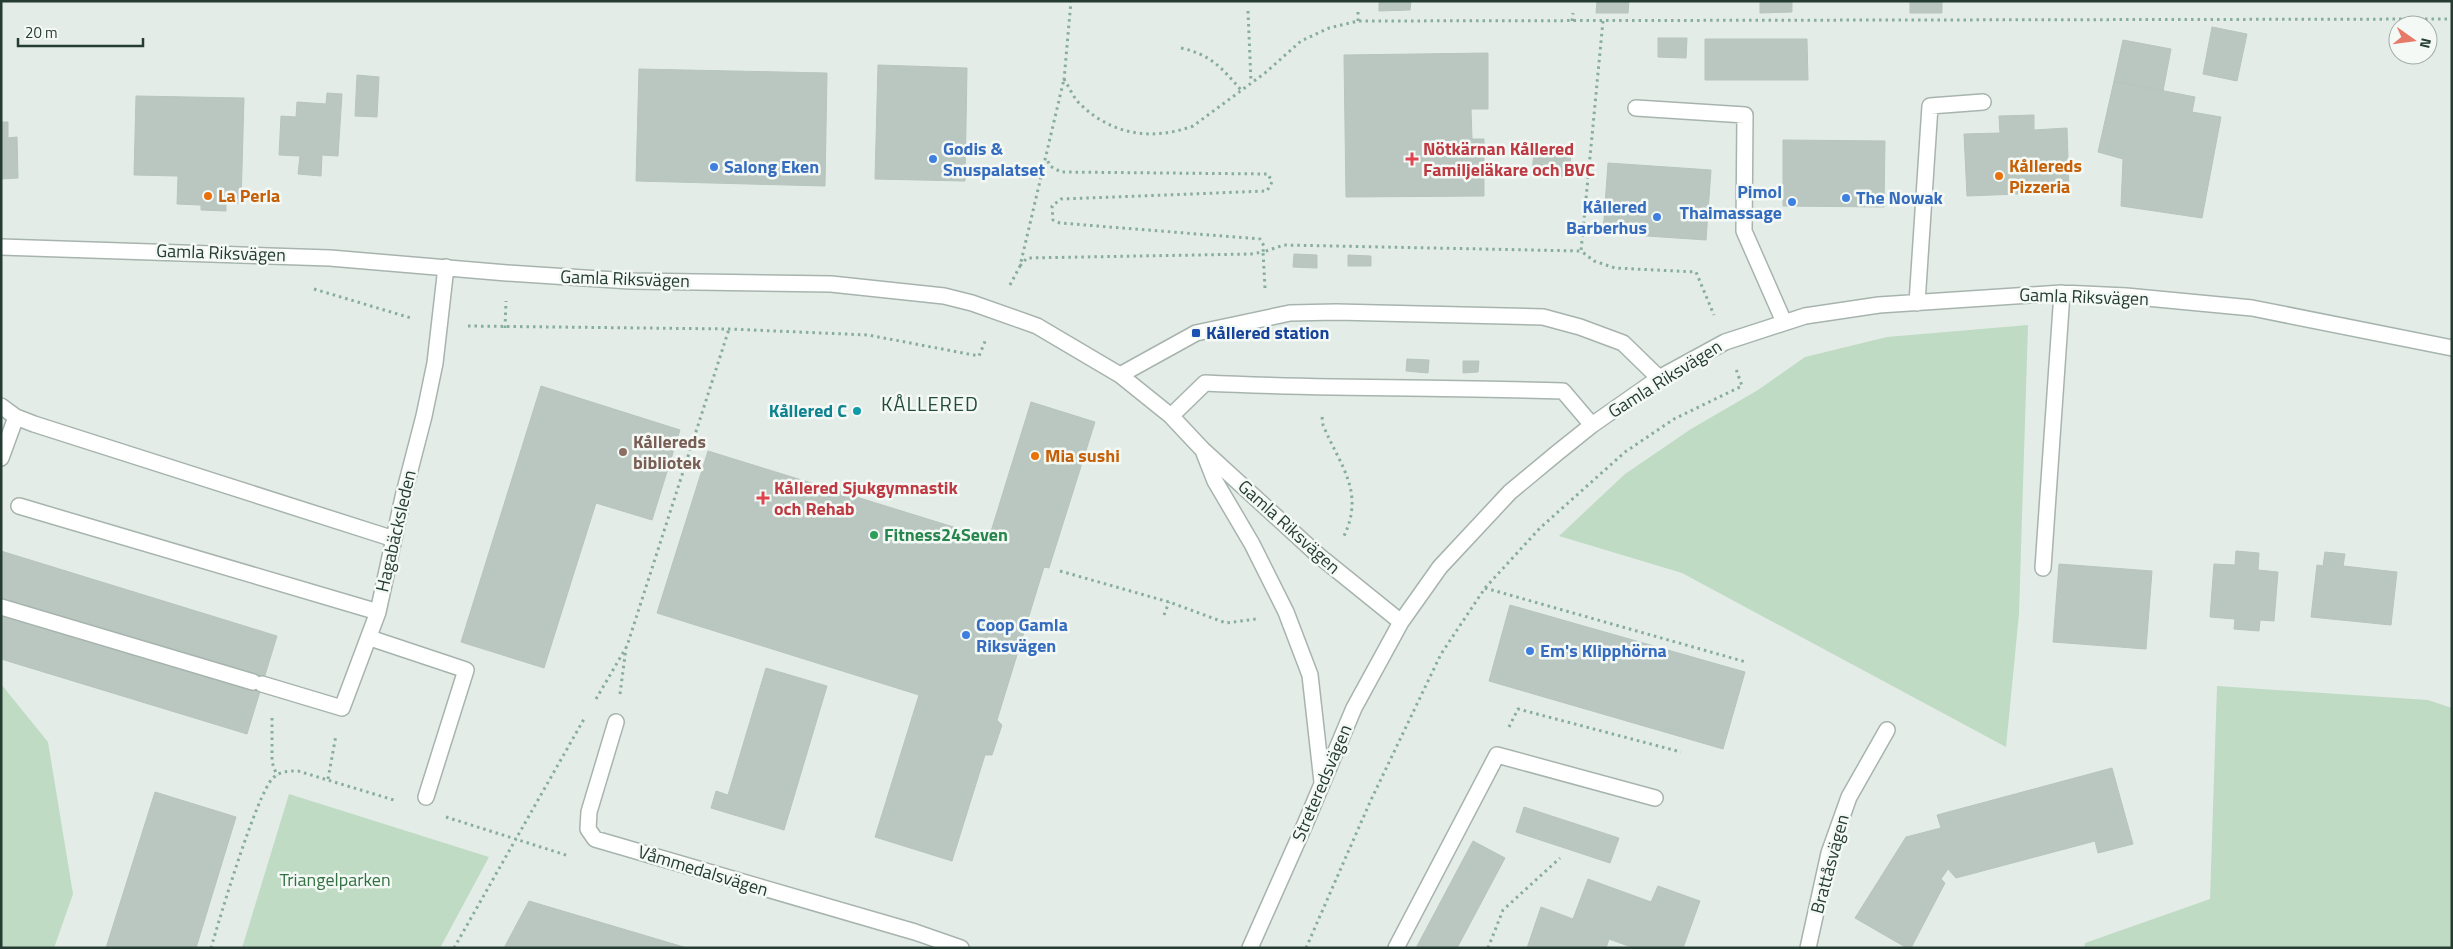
<svg xmlns="http://www.w3.org/2000/svg" width="2453" height="949" viewBox="0 0 2453 949" font-family="'Titillium Web',sans-serif">
  <rect width="100%" height="100%" fill="#e4ece8"/>
  <path fill="#bfdbc3" d="M2028 325 2019 614 2006 747 1682 573 1559 536 1625 474 1691 429 1758 390 1805 357 1887 337Z
    M1 684 48 742 73 894 54 948H1Z
    M2217 686 2428 700 2452 708V948H2084L2085 943 2210 899Z
    M289 794 489 857 440 948H242Z"/>
  <path fill="#b9c7c0" stroke="#b7c5be" d="M1379 1H1411L1410 10 1379 11Z
    M1597 1H1629L1628 13H1596Z
    M1760 1H1792V12L1760 13Z
    M1910 1H1942V13H1910Z
    M2212 27 2247 34 2237 81 2203 74Z
    M1658 38H1687L1686 58 1658 57Z
    M1705 39H1807L1808 80H1705Z
    M2123 40 2171 49 2163 91 2114 81Z
    M1488 53V109H1471L1472 139H1484V196L1346 197 1344 55Z
    M878 65 967 68 965 181 875 179Z
    M639 69 827 73 825 186 636 181Z
    M357 75 379 77 377 117 355 116Z
    M2114 81 2195 97 2192 112 2221 117 2202 218 2121 206 2123 159 2098 152Z
    M327 93 342 94 338 156 322 155 321 176 298 174 300 156 279 155 281 116 296 117 297 102 326 104Z
    M136 96 244 98 241 203H226V211L201 210V205L177 204 178 176 134 175Z
    M2034 115V130L2067 128 2069 192 1967 196 1964 134 2000 133 1999 116Z
    M1 122H8V138L17 137 18 178 1 179Z
    M1783 140 1885 141 1884 207 1783 206Z
    M1534 152 1571 155 1569 177 1532 173Z
    M1608 163 1711 170 1706 240 1603 233Z
    M1294 254 1317 255V268L1293 267Z
    M1348 255 1371 256V266H1348Z
    M1407 359 1429 360 1428 373 1406 371Z
    M1463 361H1479L1478 372 1463 373Z
    M541 386 680 430 652 520 596 503 544 668 461 642Z
    M1031 402 1095 422 1049 568 1044 567 997 720 1002 725 992 755H985L952 861 875 837 919 695 657 613 708 451 989 538Z
    M1 551 277 636 247 734 1 659Z
    M2236 551 2259 553 2258 570 2278 572 2274 621 2260 620 2259 631 2234 629 2235 619 2210 617 2214 564 2235 565Z
    M2325 552 2345 554 2343 566 2397 572 2391 625 2311 617 2317 565 2323 566Z
    M2059 564 2152 571 2146 649 2053 642Z
    M1510 605 1745 672 1723 749 1489 681Z
    M766 668 827 686 784 830 711 808 716 791 728 795Z
    M2112 768 2133 844 2098 853 2095 841 1956 878 1948 869 1941 879 1945 883 1911 948H1907L1855 918 1906 837 1941 828 1937 815Z
    M155 792 236 817 196 948H106Z
    M1524 807 1619 838 1610 863 1516 832Z
    M1473 841 1505 858 1457 948H1416Z
    M1588 879 1651 902 1658 886 1700 901 1683 948H1634L1609 939 1606 948H1527L1541 907 1573 919Z
    M529 901 687 948H504Z"/>
  <g fill="none" stroke-linecap="round" stroke-linejoin="round">
    <defs>
      <path id="minor" d="M1636 108 1745 115 1744 231 1784 322
        M1 247 330 258 507 273 630 281 831 284 944 296 972 303 1037 326 1120 375 1171 416 1202 449 1318 555 1401 622
        M1917 303 1930 106 1983 102
        M1120 375 1196 333 1290 313 1336 312 1543 317 1580 327 1623 343 1659 378
        M1 406 16 417 34 424 394 539
        M1171 416 1205 383C1324 389 1444 387 1563 391L1592 425
        M1204 453 1215 481 1252 544 1286 612 1310 675 1322 782
        M1 458 16 417
        M19 506 378 612
        M2043 568 2062 293
        M1 607 253 682
        M370 638 466 670 426 797
        M262 684 342 708 378 612 403 497 424 416 435 363 446 267
        M616 722 589 812 588 829 595 839 915 932 961 948
        M1250 948 1306 822 1354 708 1401 622 1440 567 1510 492 1557 453 1592 425 1659 378 1725 342 1805 316 1879 305 2062 293 2126 296 2252 308 2452 348
        M1396 948 1497 755 1655 798
        M1808 948 1829 853 1849 797 1887 730"/>
    </defs>
    <use href="#minor" stroke="#a7b4ae" stroke-width="18"/>
    <path stroke="#87ad9d" stroke-width="3" stroke-dasharray="2.5 4" stroke-linecap="butt" d="M1248 11 1251 82
      M1358 21V12
      M1572 21 1573 13
      M1603 21 1581 251 1594 261 1615 268 1696 272 1714 315
      M1181 48C1211 55 1221 67 1241 90
      M1064 79C1069 87 1074 99 1081 105 1113 135 1152 141 1193 126L1265 73 1301 41 1329 28 1358 21 2452 19
      M1064 80 1071 1
      M1020 266 1027 258 1251 254 1263 252 1264 246 1260 239 1060 223 1053 220 1052 206 1061 199 1267 191 1272 182 1268 174 1061 172 1050 166 1047 159
      M1010 285 1020 266 1064 79
      M1265 288 1263 252 1284 245 1581 251
      M314 289 411 318
      M468 326 729 329 868 335 979 356 986 339
      M505 328 506 301
      M1322 417 1323 425C1340 466 1366 492 1343 538
      M1060 571 1169 602 1226 623 1256 619
      M1485 588 1746 662
      M1164 615 1169 602
      M620 694 626 648
      M596 699 627 646 729 329
      M272 718V762L277 776
      M1509 727 1518 709 1681 752
      M328 779 336 735
      M446 817 569 856
      M211 948C219 920 257 793 273 778 280 771 288 771 298 771L397 801
      M454 948 584 719
      M1306 948 1370 802 1441 654 1485 588 1540 528 1625 452 1674 419 1742 386 1736 369
      M1488 948 1503 910 1560 858"/>
    <use href="#minor" stroke="#fff" stroke-width="15"/>
  </g>
  <g fill="#3f7fe0" stroke="#f4f9f6" stroke-width="2">
    <circle cx="933" cy="159" r="5"/>
    <circle cx="714" cy="167" r="5"/>
    <circle cx="1846" cy="198" r="5"/>
    <circle cx="1792" cy="202" r="5"/>
    <circle cx="1657" cy="217" r="5"/>
    <circle cx="966" cy="635" r="5"/>
    <circle cx="1530" cy="651" r="5"/>
  </g>
  <g fill="#e0444e" stroke="#f4f9f6" stroke-width="2">
    <path d="M1409.5 151.5h5v5h5v5h-5v5h-5v-5h-5v-5h5z"/>
    <path d="M760.5 490.5h5v5h5v5h-5v5h-5v-5h-5v-5h5z"/>
  </g>
  <g fill="#e8710a" stroke="#f4f9f6" stroke-width="2">
    <circle cx="1999" cy="176" r="5"/>
    <circle cx="208" cy="196" r="5"/>
    <circle cx="1035" cy="456" r="5"/>
  </g>
  <rect fill="#1a4fb4" stroke="#f4f9f6" stroke-width="2" x="1191" y="328" width="10" height="10" rx="2.5"/>
  <circle fill="#0f9aa8" stroke="#f4f9f6" stroke-width="2" cx="857" cy="411" r="5"/>
  <circle fill="#8d6e63" stroke="#f4f9f6" stroke-width="2" cx="623" cy="452" r="5"/>
  <circle fill="#2e9e5b" stroke="#f4f9f6" stroke-width="2" cx="874" cy="535" r="5"/>
  <g text-anchor="middle" stroke-width="5" stroke-linejoin="round" paint-order="stroke">
    <g font-size="18" font-weight="bold" fill="#366cbe" stroke="#f4f9f6" text-anchor="start">
      <text x="943" y="155">Godis &amp;<tspan x="943" dy="21">Snuspalatset</tspan></text>
      <text x="724" y="173">Salong Eken</text>
      <text x="1782" y="198" text-anchor="end">Pimol<tspan x="1782" dy="21">Thaimassage</tspan></text>
      <text x="1856" y="204">The Nowak</text>
      <text x="1647" y="213" text-anchor="end">Kållered<tspan x="1647" dy="21">Barberhus</tspan></text>
      <text x="976" y="631">Coop Gamla<tspan x="976" dy="21">Riksvägen</tspan></text>
      <text x="1540" y="657">Em's Klipphörna</text>
    </g>
    <g font-size="18" font-weight="bold" fill="#be3a42" stroke="#f4f9f6" text-anchor="start">
      <text x="1423" y="155">Nötkärnan Kållered<tspan x="1423" dy="21">Familjeläkare och BVC</tspan></text>
      <text x="774" y="494">Kållered Sjukgymnastik<tspan x="774" dy="21">och Rehab</tspan></text>
    </g>
    <g font-size="18" font-weight="bold" fill="#c56008" stroke="#f4f9f6" text-anchor="start">
      <text x="2009" y="172">Kållereds<tspan x="2009" dy="21">Pizzeria</tspan></text>
      <text x="218" y="202">La Perla</text>
      <text x="1045" y="462">Mia sushi</text>
    </g>
    <g font-size="18" fill="#253c33" stroke="#f4f9f6">
      <text transform="translate(221 253) rotate(2)" y="6">Gamla Riksvägen</text>
      <text transform="translate(625 279) rotate(2)" y="6">Gamla Riksvägen</text>
      <text transform="translate(2084 297) rotate(2)" y="6">Gamla Riksvägen</text>
      <text transform="translate(1665 379) rotate(-32)" y="6">Gamla Riksvägen</text>
      <text transform="translate(1289 527) rotate(42)" y="6">Gamla Riksvägen</text>
      <text transform="translate(396 531) rotate(-77)" y="6">Hagabäcksleden</text>
      <text transform="translate(1322 783) rotate(-67)" y="6">Streteredsvägen</text>
      <text transform="translate(1830 864) rotate(-75)" y="6">Brattåsvägen</text>
      <text transform="translate(703 871) rotate(17)" y="6">Våmmedalsvägen</text>
    </g>
    <g font-size="18" font-weight="bold" fill="#164399" stroke="#f4f9f6" text-anchor="start">
      <text x="1206" y="339">Kållered station</text>
    </g>
    <g font-size="18" font-weight="bold" fill="#0d838f" stroke="#f4f9f6" text-anchor="end">
      <text x="847" y="417">Kållered C</text>
    </g>
    <g font-size="18" font-weight="bold" fill="#785e54" stroke="#f4f9f6" text-anchor="start">
      <text x="633" y="448">Kållereds<tspan x="633" dy="21">bibliotek</tspan></text>
    </g>
    <g font-size="18" font-weight="bold" fill="#27864d" stroke="#f4f9f6" text-anchor="start">
      <text x="884" y="541">Fitness24Seven</text>
    </g>
    <g font-size="18" fill="#327043" stroke="#f4f9f6">
      <text x="335" y="886">Triangelparken</text>
    </g>
    <g font-size="20" letter-spacing="1" fill="#224d3e" stroke="#f4f9f6">
      <text x="930" y="411">KÅLLERED</text>
    </g>
  </g>
  <rect width="2453" height="949" fill="none" stroke="#253c33" stroke-width="5"/>
  <g transform="translate(2413 40) rotate(104)"><circle r="24" fill="#f4f9f6" stroke="#a1ada8"/>
  <path d="M0-4L9 19L0 12L-9 19Z" fill="#e67968"/>
  <text y="-8" font-size="14" font-weight="bold" text-anchor="middle" fill="#253c33">N</text>
  </g>
  <path d="M18 38v8h125v-8" fill="none" stroke="#253c33" stroke-width="2.5"/>
  <text x="25" y="38" font-size="15" fill="#253c33" stroke="#f4f9f6" stroke-width="4" paint-order="stroke">20 m</text>
</svg>
